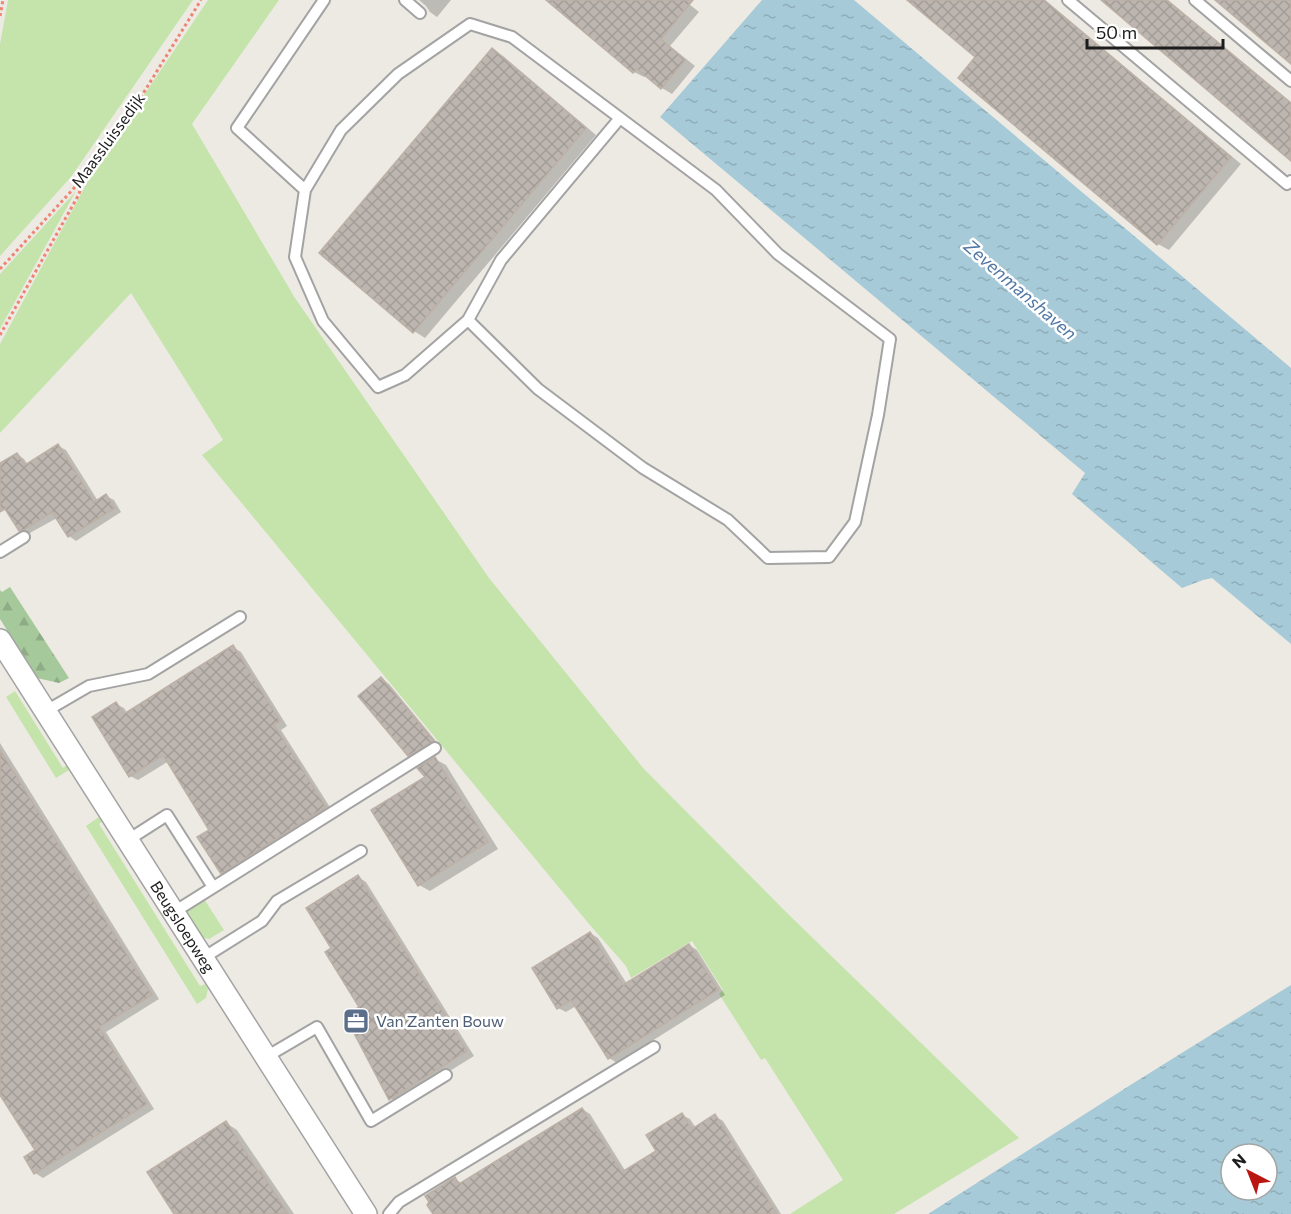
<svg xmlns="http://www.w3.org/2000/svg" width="1291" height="1214" viewBox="0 0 1291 1214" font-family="Commissioner,sans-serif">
  <defs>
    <pattern id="forest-firs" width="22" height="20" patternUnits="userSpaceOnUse" patternTransform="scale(1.5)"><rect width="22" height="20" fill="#a6c99b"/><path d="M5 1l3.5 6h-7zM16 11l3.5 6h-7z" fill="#8eac85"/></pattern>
    <pattern id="water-ripples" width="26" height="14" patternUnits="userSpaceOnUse" patternTransform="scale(1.5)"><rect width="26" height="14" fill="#a6cad7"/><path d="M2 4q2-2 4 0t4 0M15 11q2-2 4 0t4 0" fill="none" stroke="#8eadb8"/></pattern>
    <pattern id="building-cross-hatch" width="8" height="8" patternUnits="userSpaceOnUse" patternTransform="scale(1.5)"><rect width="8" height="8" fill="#bdb6b0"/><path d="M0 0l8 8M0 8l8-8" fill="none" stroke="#a29c97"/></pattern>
  </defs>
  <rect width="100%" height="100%" fill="#edeae3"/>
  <path fill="#c5e4ac" d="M8 0H193L71 177 0 256V44Z
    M208 0H279L192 124 295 298 489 578 644 769 786 912 1019 1138 894 1214H790L843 1180 765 1058 761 1060 719 994 723 990 692 941 631 978 626 966 589 924 202 455 223 440 131 293 0 433V344L95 168Z
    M76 191 0 329V274Z
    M15 691 63 768 68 764 69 770 56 778 6 697Z
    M99 817 104 820 99 824 200 986 205 984 208 989 206 998 197 1004 86 826Z
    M204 899 224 930 209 939 200 937 184 911Z"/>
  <path fill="url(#forest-firs)" d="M10 587 69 678 59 683 37 678 0 619V590L2 592Z"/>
  <path fill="url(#water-ripples)" fill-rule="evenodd" d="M762 0H854L1291 368V644L1212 578 1203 580 1182 588 1072 494 1085 473 660 117Z
    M1291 985V1214H928L1132 1084ZM1231 1154H1267V1190H1231Z"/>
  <path fill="#0003" d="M419 0H451L437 17 430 12 426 6Z
    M557 0H684L699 12 670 46 695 66 672 94 662 88 647 75 644 77 634 72Z
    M909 0H1045L1241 164 1169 250 1158 244 977 57Z
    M492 50 503 56 596 135 425 338 414 331Z
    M58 446 66 450 98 501 106 496 114 500 121 512 76 541 69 536 57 518 28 534 20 530 9 511 5 509 0 501V465L17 454 24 459 28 465Z
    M233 647 241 652 287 726 281 730 333 812 230 877 222 873 211 830 169 761 138 780 130 776 116 704 124 708 127 713Z
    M381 679 389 684 440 746 417 760 409 755Z
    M0 743 159 999 106 1032 154 1109 43 1178 35 1173 26 1158 37 1151 0 1092Z
    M435 759 446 765 498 849 430 891 419 885 427 777Z
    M358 877 366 882 474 1056 398 1103 390 1098 361 1007 333 948Z
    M590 933 598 938 627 984 689 945 697 950 725 995 617 1063 609 1058 576 1006 566 1012 558 1008Z
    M582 1109 590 1114 626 1172 658 1152 682 1115 690 1119 696 1128 715 1116 723 1121 781 1214H434L455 1179 463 1184Z
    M226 1123 237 1130 294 1214H176Z"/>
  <path fill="url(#building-cross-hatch)" stroke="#bdb1a6" stroke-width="1.5" d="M546 0H693L661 39 685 60 661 89 637 69 633 73Z
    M907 0H1044L1231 157 1157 245 958 78 975 57Z
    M1101 0H1167L1291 103V161Z
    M1215 0H1291V64Z
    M492 48 586 128 413 333 319 253Z
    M58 444 94 502 106 494 115 508 68 537 52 512 24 530 19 531 5 509 0 512V463L17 453 25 465Z
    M233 645 280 721 274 725 326 807 221 874 197 837 209 830 163 755 129 777 92 717 116 702 124 714Z
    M381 677 434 741 408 756 358 696Z
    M0 750 152 995 99 1027 147 1104 34 1174 24 1157 35 1150 0 1095Z
    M435 757 488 842 418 886 371 810 425 777 417 768Z
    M358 875 467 1051 389 1100 345 1016 359 1007 325 952 331 948 306 908Z
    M590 932 623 985 689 944 718 990 608 1059 571 1000 557 1009 532 968Z
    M582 1108 622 1172 656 1151 646 1135 682 1113 692 1129 715 1114 777 1214H433L427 1205 429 1202 425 1196 455 1177 459 1184Z
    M226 1121 258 1171 260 1170 288 1214H174L147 1172Z"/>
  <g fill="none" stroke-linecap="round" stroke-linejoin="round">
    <defs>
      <path id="lane" d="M405 0 420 13
        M1068 0 1287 184 1291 181
        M1195 0 1291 81
        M470 24 512 37 716 190 778 254 890 339 878 415 855 522 829 557 768 558 728 520 643 468 538 389 468 320 405 375 378 387 323 321 295 257 305 190 341 130 398 74Z
        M305 190 237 128 324 0
        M468 320 501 260 620 118
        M0 552 24 537
        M46 711 89 686 148 674 240 617
        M128 840 167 815 213 887
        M174 912 435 748
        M203 958 262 921 277 901 361 851
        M266 1057 317 1027 371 1121 446 1075
        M389 1214 399 1202 654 1047"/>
      <g id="street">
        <path id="s1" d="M0 640 366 1214"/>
      </g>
    </defs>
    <use href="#lane" stroke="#a3a3a3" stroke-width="14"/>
    <use href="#street" stroke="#a3a3a3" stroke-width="24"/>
    <path stroke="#ee8473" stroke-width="3" stroke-dasharray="3 3" stroke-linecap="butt" d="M0 16 3 0
      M0 269 86 175 136 105 201 0
      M0 335 78 196 86 176"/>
    <use href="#lane" stroke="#fff" stroke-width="10"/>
    <use href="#street" stroke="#fff" stroke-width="21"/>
  </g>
  <defs>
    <symbol id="office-square" viewBox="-11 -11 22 22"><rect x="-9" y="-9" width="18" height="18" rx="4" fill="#5c6f8a" stroke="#fff"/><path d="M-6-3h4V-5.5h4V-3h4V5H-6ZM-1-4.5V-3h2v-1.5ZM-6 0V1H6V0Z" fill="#fff"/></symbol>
  </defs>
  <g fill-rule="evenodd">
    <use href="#office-square" x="341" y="1006" width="30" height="30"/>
  </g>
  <g text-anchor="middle" stroke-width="5" stroke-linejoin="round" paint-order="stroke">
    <g font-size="16" fill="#1c1c1c" stroke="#fff">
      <text transform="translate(108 140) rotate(-54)" y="6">Maassluissedijk</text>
      <text dy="6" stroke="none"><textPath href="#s1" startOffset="340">Beugsloepweg</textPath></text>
    </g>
    <g font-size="16" fill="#4e5e75" stroke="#fff" text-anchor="start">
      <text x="376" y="1027">Van Zanten Bouw</text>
    </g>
    <g font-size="18" font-style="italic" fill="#5177a4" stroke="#fff">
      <text transform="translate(1020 290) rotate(41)" y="6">Zevenmanshaven</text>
    </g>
  </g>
  <g transform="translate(1249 1172) rotate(318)"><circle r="28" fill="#ffffff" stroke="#a4a4a4" stroke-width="1.5"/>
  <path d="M0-4.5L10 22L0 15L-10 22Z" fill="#b91710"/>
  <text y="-9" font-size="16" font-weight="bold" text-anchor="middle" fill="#1c1c1c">N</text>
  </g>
  <path d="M1087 39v9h136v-9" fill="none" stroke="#1c1c1c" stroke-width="3"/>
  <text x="1096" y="39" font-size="18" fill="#1c1c1c" stroke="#ffffff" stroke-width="4.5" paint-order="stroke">50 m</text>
</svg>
